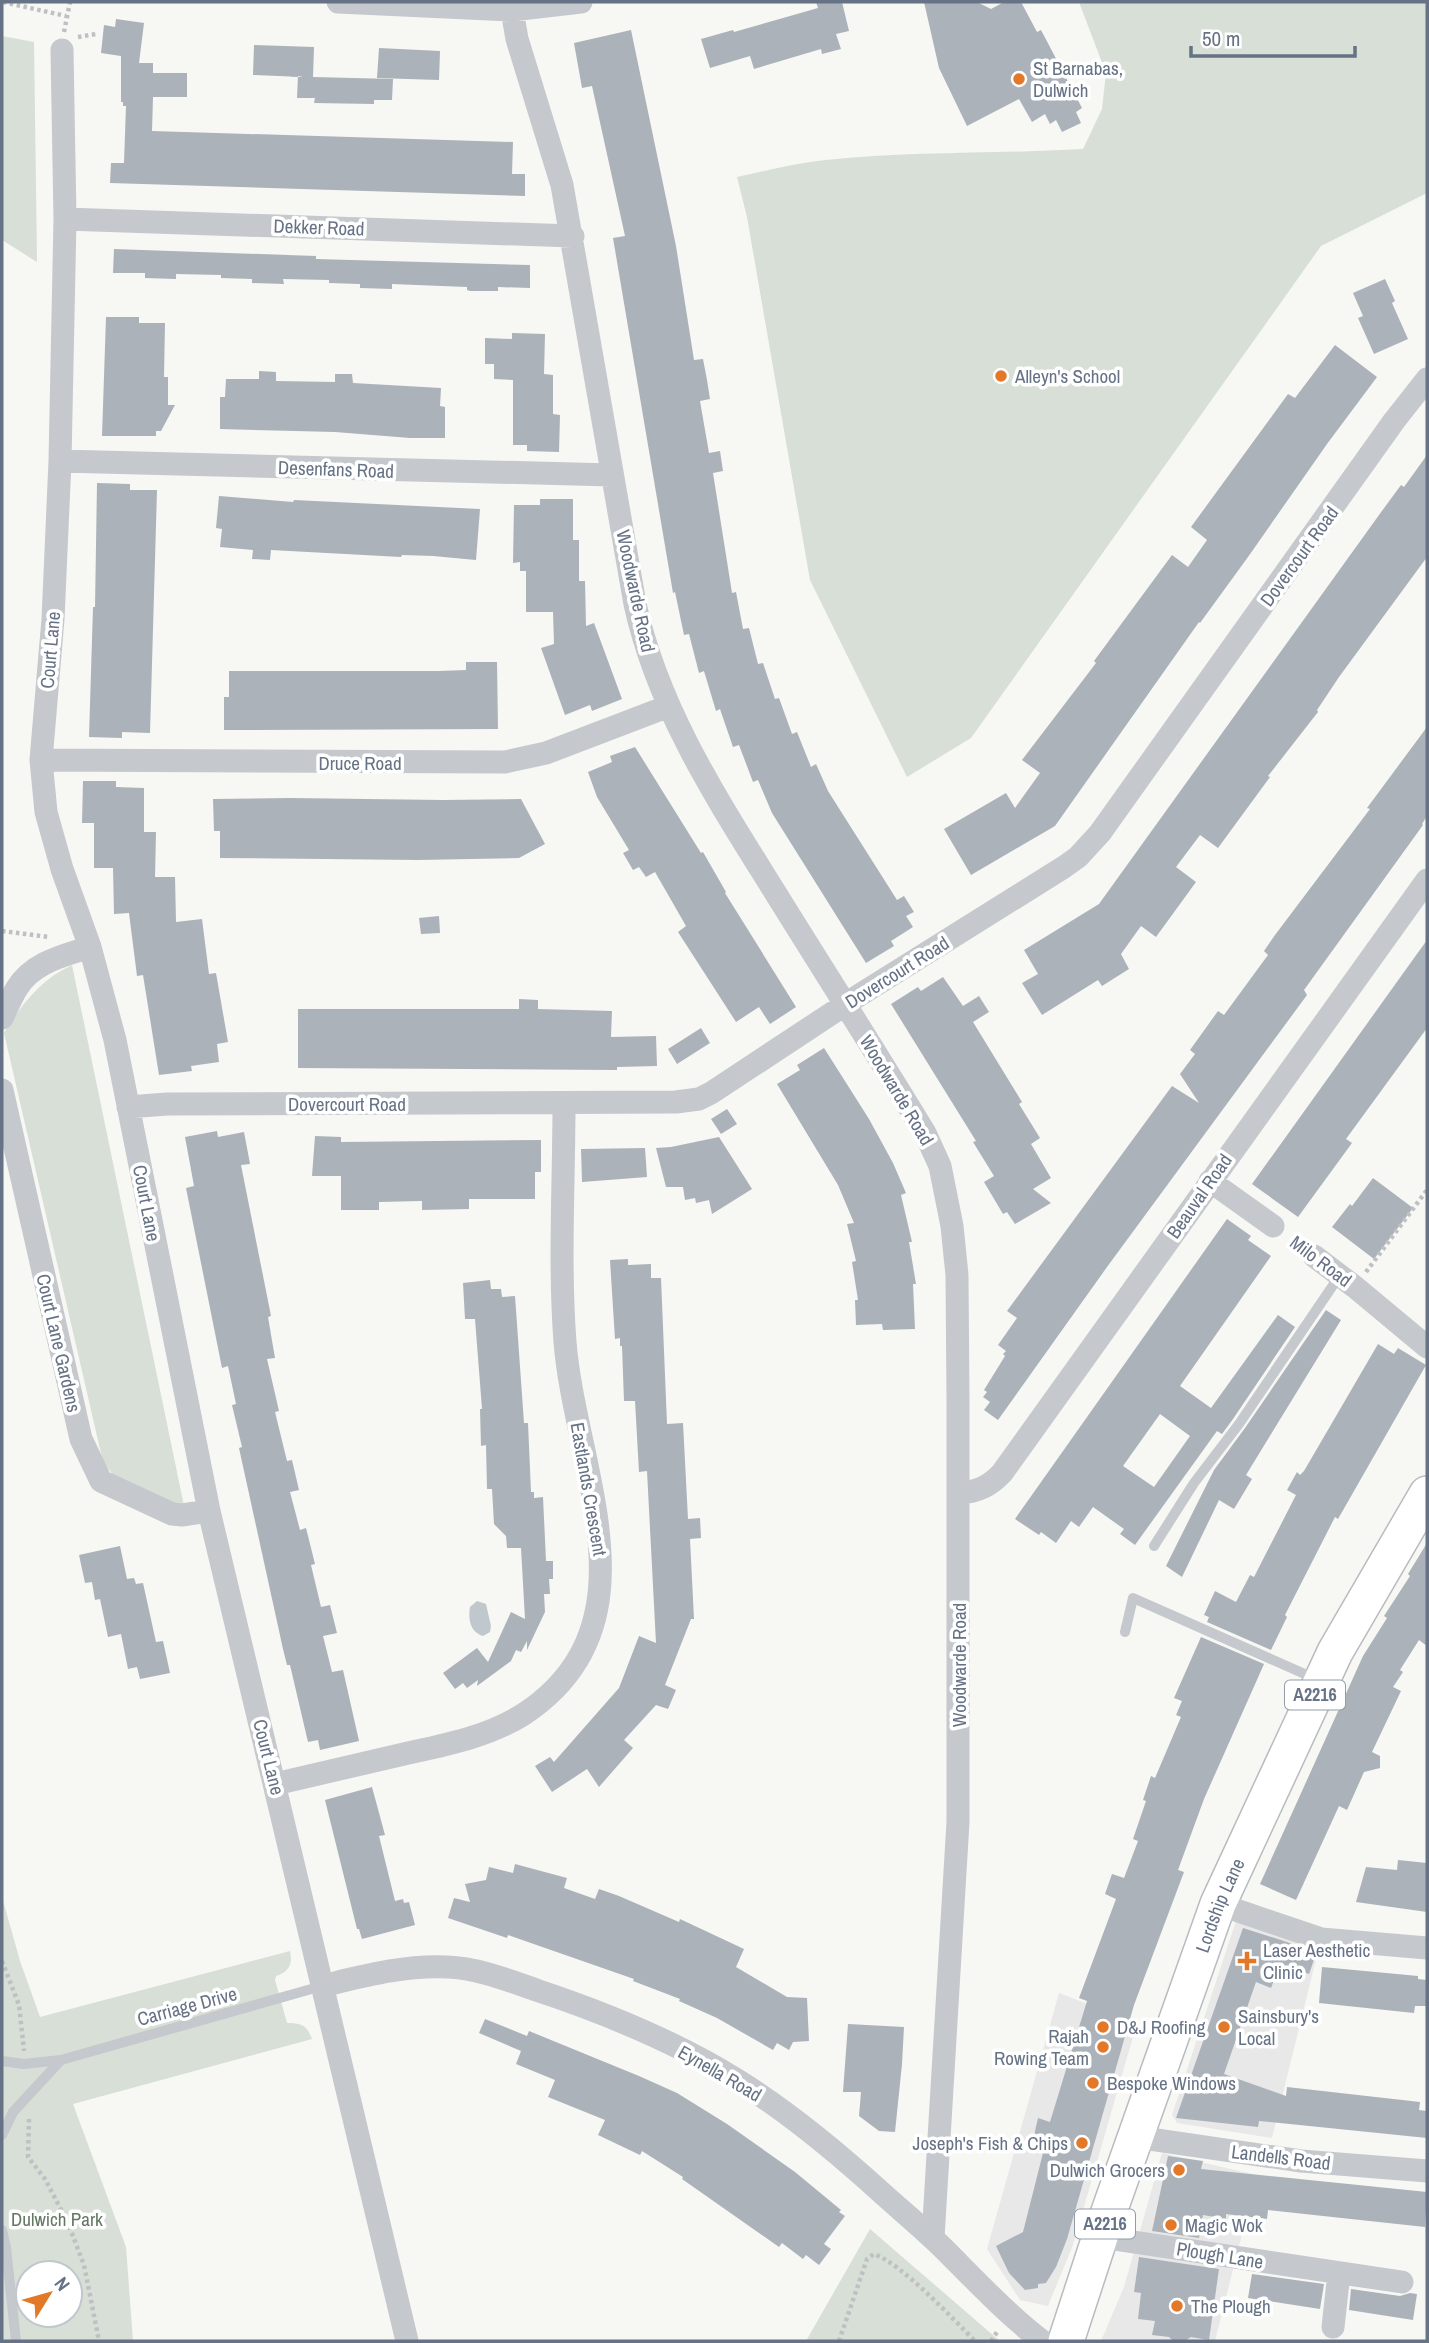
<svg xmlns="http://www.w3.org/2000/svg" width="1429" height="2343" viewBox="0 0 1429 2343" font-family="'Archivo Narrow',sans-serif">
  <rect width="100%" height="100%" fill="#f7f7f4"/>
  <path fill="#e8e8e8" d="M1239 1912 1321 1939 1272 2138 1177 2123 1172 2115Z
    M1059 1993 1137 2023 1073 2245 1048 2306 1020 2300 987 2249Z
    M1162 2153 1257 2175 1215 2341H1101L1124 2287Z"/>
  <path fill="#d7dfd6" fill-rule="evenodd" d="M1079 2H1427V193L1321 246 971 738 907 777 810 580 747 217 737 177C766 171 796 163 826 160 911 151 997 154 1083 149L1102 109 1106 73Z
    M2 36 34 42 37 262 2 240Z
    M72 965 184 1506 153 1501 121 1485 103 1462 4 1033C22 1004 40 980 72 965Z
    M2 1897 20 1961 40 2017 290 1951C293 1964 289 1972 276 1976L275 1980 287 2023C301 2023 307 2025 312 2039L73 2104 126 2247 133 2341H2ZM28 2273H70V2315H28Z
    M870 2229 994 2336 1000 2341H806Z"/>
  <path fill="#c0c7cd" d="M477 1601 486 1604 491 1626 490 1632 483 1636C470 1632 468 1619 470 1607Z"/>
  <path fill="#acb2b9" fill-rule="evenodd" d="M816 2H842L849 31 836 34 841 49 822 54 821 49 754 69 750 56 710 68 701 39 733 30 734 32 818 8Z
    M924 2H977L991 9 1004 2H1021L1037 32 1041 30 1082 108 1076 112 1081 123 1062 132 1056 120 1050 124 1045 114 1032 122 1019 99 967 126 939 68Z
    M116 19 144 23 139 63H153V73H187V97H153L152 131 513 142 512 174H525V196L110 183 111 163H124L126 106H123V102H121V56L101 53 104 25 115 27Z
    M631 30 676 246 694 360 703 359 707 380 710 399 700 401 709 453 720 451 723 471 713 473 732 593 736 592 743 629 749 628 758 664 763 663 775 699 779 698 792 734 797 732 811 767 816 764 828 791 897 900 904 896 914 912 906 916 913 927 891 941 894 946 866 963 772 813 758 780 753 782 739 745 733 747 720 709 716 711 704 671 699 673 689 634 684 635 675 592 673 593 613 238 625 236 592 86 582 88 574 43Z
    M254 45 314 47 313 77 393 79 392 100H374V104L314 103 315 98H297L298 76 303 77 253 75Z
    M379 48 440 51 439 80 377 78Z
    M114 249 316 256V259L530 265V288L498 287V291H470L467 290V287L392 284V289L360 288V284L329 283V280L283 279 284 284 252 283V279L221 278V275L176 274V279L145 278V273H113Z
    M1385 279 1395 301 1392 303 1408 339 1374 354 1358 318 1363 316 1353 293Z
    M106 317H139V323H165L164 377H168V405H175L161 431H156V436H102Z
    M512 333 545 334 544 374 553 375V414L560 415 559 452 527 451V445H513V380L494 379V364H485V338L512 339Z
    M1335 345 1377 377 1327 444 1248 557 1200 623 1199 622 1055 826 971 875 944 829 1006 793 1015 808 1040 773 1022 760 1096 663 1094 661 1172 555 1188 567 1207 540 1191 527 1288 394 1295 398Z
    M259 371 276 372V381L335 382V374H352L353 383 441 388 440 406 445 407V438H410L335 432 220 429V397H225L226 379H259Z
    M1427 455V557L1339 677 1317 710 1318 712 1268 776 1270 777 1218 848 1200 835 1176 867 1196 882 1156 937 1141 926 1121 954 1129 969 1102 986 1098 980 1042 1015 1022 983 1038 974 1024 950 1099 904 1379 515 1401 485 1404 487Z
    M97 483 130 484V490H157L150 733 122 732V738L89 737 93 607H95Z
    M219 496 293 502 294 500 480 509 476 560 433 556 402 555 401 557 271 550 270 560 252 559 253 550 220 547 222 529 216 528Z
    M540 499H573V540H579V581H585L586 626 594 623 622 699 592 711 590 705 565 715 541 648 554 644 553 612H526V571H520V562L513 563 514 505H540Z
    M466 662H497L498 729 224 730V697H229V671H439L466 670Z
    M1427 727V816L1422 824 1423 825 1304 990 1307 995 1107 1267 998 1420 984 1410 990 1402 983 1397 987 1392 984 1390 1005 1356 1003 1354 1006 1351 998 1345 1017 1318 1007 1311 1172 1086 1199 1103 1180 1074 1195 1054 1190 1050 1218 1011 1224 1015 1268 955 1264 951 1275 935 1370 809 1367 808Z
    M635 747 701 853 703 852 726 892 725 893 796 1007 770 1024 759 1007 736 1022 678 932 686 926 655 872 646 877 639 867 633 870 623 853 629 850 597 797 588 772 612 762 610 756Z
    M83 781H116V787L144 788V832H156L155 877H175L176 922 202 919 209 974 216 973 228 1042 217 1044 219 1062 191 1066 192 1071 159 1075 143 975 137 976 129 913 114 914 113 868H94V823H82Z
    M290 798 443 800 521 799 545 844 519 858 418 860 220 858V831H214L213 799Z
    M439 916 440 933 421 934 419 918Z
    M1427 940V1028L1346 1139 1352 1143 1298 1217 1252 1184Z
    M943 977 963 1006 979 996 989 1012 973 1022 1022 1102 1019 1104 1040 1138 1031 1144 1051 1178 1033 1189 1051 1203 1015 1224 1007 1212 1003 1214 984 1182 994 1176 973 1142 976 1141 891 1004 918 987 921 991Z
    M519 999 538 1000V1009L612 1011 611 1037 656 1036 657 1066 617 1067V1070L298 1068V1009H519Z
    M701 1028 710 1043 677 1064 668 1049Z
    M824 1048 869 1119 893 1163 906 1193 901 1195 912 1242H909L916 1284H913L915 1329 883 1330 882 1324 856 1325 855 1300H858L852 1262 856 1261 847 1224 854 1223 838 1185 777 1084 800 1070 797 1065Z
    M727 1109 737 1124 721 1134 711 1119Z
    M217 1131 218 1137 244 1132 250 1164 241 1165 271 1316 268 1317 275 1358 267 1359 279 1411 275 1412 287 1461 292 1460 299 1490 290 1492 300 1530 306 1528 315 1564 311 1565 321 1607 330 1605 337 1633 323 1636 332 1672 343 1670 359 1741 320 1750 318 1740 308 1742 290 1665H287L283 1649 239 1448 242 1447 232 1405 236 1404 228 1366 222 1368 186 1188 194 1186 185 1137Z
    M315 1136 341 1137V1142L541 1140V1172H535V1199H469V1209L422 1210V1201L379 1202V1210H341V1176H312Z
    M719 1137 752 1189 712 1214 709 1200 696 1203 695 1198 685 1200 683 1187H666L656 1148 671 1147Z
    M645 1148 647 1177 582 1182 581 1149Z
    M1373 1178 1413 1208 1374 1259 1332 1227 1350 1204 1352 1206Z
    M1227 1219 1251 1236 1248 1240 1271 1256 1180 1386 1211 1408 1278 1315 1295 1327 1233 1419 1222 1434 1217 1431 1135 1545 1120 1534 1124 1529 1093 1507 1079 1527 1071 1521 1056 1543 1041 1532 1039 1535 1015 1519ZM1160 1414 1190 1436 1154 1487 1123 1466Z
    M628 1259V1265L651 1264V1278H661L667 1424 683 1423 688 1519 700 1518 701 1538 690 1539 694 1619H691L665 1685 676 1690 668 1709 656 1705 624 1740 633 1748 599 1787 587 1769 552 1792 535 1766 550 1757 554 1762 619 1688 639 1636 656 1643 647 1471 639 1472 635 1401H624L622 1346H620V1338L615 1339 610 1260Z
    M490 1280 491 1289H501L502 1297 515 1296 524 1423H528L531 1492H534V1498L543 1497 546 1561H553V1579H549L550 1594H544L545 1612 527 1650V1641L521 1652 516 1650 511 1661 477 1686 478 1680 467 1688 463 1683 455 1689 443 1673 477 1648 488 1662 511 1612 525 1619 521 1548H507L506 1536 494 1524 492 1489H487L486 1445 481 1446 480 1409H482L475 1319H465L463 1283Z
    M1326 1310 1341 1320 1246 1475 1252 1479 1234 1509 1219 1500 1182 1577 1166 1566 1214 1470 1245 1428Z
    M1378 1344 1394 1354 1398 1348 1426 1365 1338 1519 1335 1517 1285 1615 1287 1617 1271 1650 1207 1622 1209 1617 1204 1615 1215 1591 1236 1602 1250 1575 1254 1577 1296 1495 1287 1490 1297 1472 1300 1475 1304 1471Z
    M1427 1543V1646L1419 1640 1400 1670 1403 1672 1393 1687 1401 1691 1372 1752 1380 1756V1768L1364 1772 1347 1810 1339 1806 1296 1900 1260 1884 1363 1656 1387 1618 1384 1616 1410 1576 1408 1574Z
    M120 1546 127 1579 134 1578 136 1584 143 1583 156 1642 163 1641 170 1673 140 1679 137 1667 128 1669 121 1634 108 1637 100 1599 95 1600 92 1582 85 1583 79 1555Z
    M1201 1637 1264 1664 1204 1799 1178 1870 1184 1872 1134 2005 1067 2239 1056 2267 1046 2283 1038 2284V2288L1025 2290 1009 2273 996 2246 1023 2232 1045 2145 1033 2140 1038 2118 1050 2122 1087 2001 1079 1998 1116 1899 1105 1894 1112 1874 1124 1878 1138 1841 1133 1839 1146 1801 1143 1800 1151 1776 1155 1778 1181 1717 1176 1715 1182 1701 1174 1698Z
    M372 1787 385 1835 379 1836 395 1901 403 1899 404 1903 409 1902 415 1925 362 1939 359 1929H357L325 1800Z
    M1398 1860 1427 1863V1912L1356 1902 1366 1867 1397 1870Z
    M515 1864 567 1878 564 1888 595 1899 599 1889 619 1896 679 1922 680 1919 744 1949 736 1967 787 1997 807 1998 809 2041 793 2042 789 2050 777 2043 773 2050 717 2018 679 2001 680 1999 633 1981 634 1979 508 1935 507 1938 448 1918 454 1898 470 1902 465 1884 486 1880 489 1867 513 1873Z
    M1243 1928 1287 1942 1316 1954 1309 1974 1280 1964 1271 1988 1256 1982 1224 2074 1286 2096 1287 2087 1420 2102 1419 2110 1427 2111V2138L1259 2121 1258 2127 1176 2118Z
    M1322 1967 1418 1976V1979L1427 1980V2006H1415L1414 2013 1319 2003Z
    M485 2019 527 2036 529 2031 639 2076 677 2093 727 2124 795 2172 841 2210 839 2212 845 2216 824 2244 831 2249 819 2265 806 2255 803 2259 782 2243 779 2247 682 2179 683 2177 642 2151 640 2155 598 2135 605 2120 548 2097 555 2080 516 2064 521 2051 479 2033Z
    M848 2024 904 2027 902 2064 895 2132 879 2131 859 2116 861 2092H843Z
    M1168 2156 1203 2161 1201 2169 1427 2192 1425 2227 1268 2210 1267 2219 1226 2214V2219L1203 2215 1199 2238 1152 2231Z
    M1139 2257 1219 2269 1209 2340 1191 2337 1185 2341H1173L1169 2337 1152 2335 1155 2321 1138 2319 1141 2293 1134 2292Z
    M1252 2274 1324 2284 1320 2309 1248 2298Z
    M1351 2289 1400 2296 1410 2293 1417 2294 1413 2320 1349 2310Z"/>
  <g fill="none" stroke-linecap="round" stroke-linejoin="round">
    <defs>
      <g id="primary">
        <path id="s1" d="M1066 2341 1100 2237 1218 1904 1335 1652 1427 1494"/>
      </g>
    </defs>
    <use href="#primary" stroke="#b8bbc0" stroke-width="38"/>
    <path stroke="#bfc0c3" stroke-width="4.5" stroke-dasharray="3.5 3.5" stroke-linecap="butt" d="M3 2 66 16
      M64 32 70 2
      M78 37 96 34
      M2 931 49 937
      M1366 1272 1427 1190
      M2 1961 19 2005 24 2051
      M29 2119 28 2157 45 2179 68 2223 84 2265 99 2341
      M839 2341 867 2259 874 2254C902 2264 953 2319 975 2341
      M991 2341 997 2332 999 2334"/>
    <path stroke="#c5c8cc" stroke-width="10" d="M1154 1546 1194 1483 1239 1424 1340 1275
      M1125 1632 1133 1598 1316 1679
      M2 2061 24 2064 61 2060 322 1986
      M2 2135 13 2112 61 2060
      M2 2230 6 2248 16 2341"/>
    <path stroke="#c5c8cc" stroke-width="23" d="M338 2 512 10 581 2
      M512 10 517 39 562 185 635 604C658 709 717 799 773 889 824 971 875 1051 925 1133L940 1166 952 1226 957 1275 958 1398V1822L933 2238
      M62 50 65 219 60 461 53 619 41 760 46 812 62 869 90 947 115 1040 209 1511 407 2341
      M65 219 573 236
      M60 461 612 475
      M41 760 505 762 546 753 669 706
      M2 1018C7 1008 11 998 17 988 33 962 63 956 90 947
      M2 1090 81 1439 101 1481 172 1514 182 1515 209 1511
      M128 1107 167 1104 676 1102 699 1099 711 1093 858 996 1064 867 1078 857 1100 833 1394 421 1427 379
      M1210 1181 1273 1226
      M1314 1256 1355 1287 1427 1347
      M958 1494C978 1491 989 1487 1002 1473L1427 880
      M275 1784C318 1774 361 1764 404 1754 445 1745 488 1737 524 1714 660 1624 575 1469 565 1342 559 1263 564 1182 564 1104
      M1218 1904 1321 1939 1427 1948
      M322 1986C364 1976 404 1965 447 1967 479 1968 510 1981 539 1991 608 2014 676 2042 737 2080 789 2112 838 2153 883 2194 904 2213 926 2231 946 2251 977 2282 1007 2314 1042 2341
      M1136 2137 1301 2161 1427 2171
      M1100 2237 1402 2282
      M1333 2327 1339 2273"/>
    <use href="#primary" stroke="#fff" stroke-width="35"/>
  </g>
  <g fill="#e37829" stroke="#fff" stroke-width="2.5">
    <circle cx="1019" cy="79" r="7"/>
    <circle cx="1001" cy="376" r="7"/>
    <path d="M1243.5 1950.5h7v7h7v7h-7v7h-7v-7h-7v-7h7z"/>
    <circle cx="1103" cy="2027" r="7"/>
    <circle cx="1224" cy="2027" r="7"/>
    <circle cx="1103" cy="2047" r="7"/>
    <circle cx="1093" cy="2083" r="7"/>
    <circle cx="1082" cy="2143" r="7"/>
    <circle cx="1179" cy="2170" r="7"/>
    <circle cx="1171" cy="2225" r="7"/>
    <circle cx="1177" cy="2306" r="7"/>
  </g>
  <g text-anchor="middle" stroke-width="7" stroke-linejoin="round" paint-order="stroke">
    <g fill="#fff" stroke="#949caa" stroke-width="2">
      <rect x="1285" y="1680.5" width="60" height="29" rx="5"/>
      <rect x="1075" y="2209.5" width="60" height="29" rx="5"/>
    </g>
    <g font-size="18" font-weight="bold" fill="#667285">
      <text x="1315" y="1701">A2216</text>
      <text x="1105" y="2230">A2216</text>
    </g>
    <g font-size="19" fill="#667285" stroke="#fff" text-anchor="start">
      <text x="1033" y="75">St Barnabas,<tspan x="1033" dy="22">Dulwich</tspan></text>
      <text x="1015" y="383">Alleyn's School</text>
      <text x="1263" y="1957">Laser Aesthetic<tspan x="1263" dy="22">Clinic</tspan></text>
      <text x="1238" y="2023">Sainsbury's<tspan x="1238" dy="22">Local</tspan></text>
      <text x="1117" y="2034">D&amp;J Roofing</text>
      <text x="1089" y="2043" text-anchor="end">Rajah<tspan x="1089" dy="22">Rowing Team</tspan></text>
      <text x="1107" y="2090">Bespoke Windows</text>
      <text x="1068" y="2150" text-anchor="end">Joseph's Fish &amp; Chips</text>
      <text x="1165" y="2177" text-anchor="end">Dulwich Grocers</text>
      <text x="1185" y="2232">Magic Wok</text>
      <text x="1191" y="2313">The Plough</text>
    </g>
    <g font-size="19" fill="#667285" stroke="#fff">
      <text transform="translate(319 227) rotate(2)" y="7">Dekker Road</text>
      <text transform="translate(336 469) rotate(2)" y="7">Desenfans Road</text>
      <text transform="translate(1299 556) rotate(-54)" y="7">Dovercourt Road</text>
      <text transform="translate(636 591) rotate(78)" y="7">Woodwarde Road</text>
      <text transform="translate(50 650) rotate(-85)" y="7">Court Lane</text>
      <text x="360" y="770">Druce Road</text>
      <text transform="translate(897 972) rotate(-32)" y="7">Dovercourt Road</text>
      <text transform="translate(897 1090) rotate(59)" y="7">Woodwarde Road</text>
      <text x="347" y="1111">Dovercourt Road</text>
      <text transform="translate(1199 1196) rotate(-55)" y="7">Beauval Road</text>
      <text transform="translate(147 1203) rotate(79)" y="7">Court Lane</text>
      <text transform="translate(1321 1261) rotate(37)" y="7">Milo Road</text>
      <text transform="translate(59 1343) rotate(77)" y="7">Court Lane Gardens</text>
      <text transform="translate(589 1489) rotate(80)" y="7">Eastlands Crescent</text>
      <text transform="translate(959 1665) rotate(-90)" y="7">Woodwarde Road</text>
      <text transform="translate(269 1757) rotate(76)" y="7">Court Lane</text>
      <text dy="7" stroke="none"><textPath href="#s1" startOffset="462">Lordship Lane</textPath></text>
      <text transform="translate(187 2006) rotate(-15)" y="7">Carriage Drive</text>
      <text transform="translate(720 2073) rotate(30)" y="7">Eynella Road</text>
      <text transform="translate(1281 2157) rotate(7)" y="7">Landells Road</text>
      <text transform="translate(1220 2255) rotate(9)" y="7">Plough Lane</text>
    </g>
    <g font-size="19" fill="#627861" stroke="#fff">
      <text x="57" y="2226">Dulwich Park</text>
    </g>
  </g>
  <rect width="1429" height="2343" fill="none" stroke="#667285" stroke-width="7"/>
  <g transform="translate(49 2294) rotate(53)"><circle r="33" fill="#ffffff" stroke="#c2c7ce" stroke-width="2"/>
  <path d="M0-5L12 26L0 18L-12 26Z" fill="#e37829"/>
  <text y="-10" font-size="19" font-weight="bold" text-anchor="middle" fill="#667285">N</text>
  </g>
  <path d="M1191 46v10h164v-10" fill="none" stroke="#667285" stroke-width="3.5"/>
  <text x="1202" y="46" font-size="21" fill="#667285" stroke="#ffffff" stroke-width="5" paint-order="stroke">50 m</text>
</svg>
